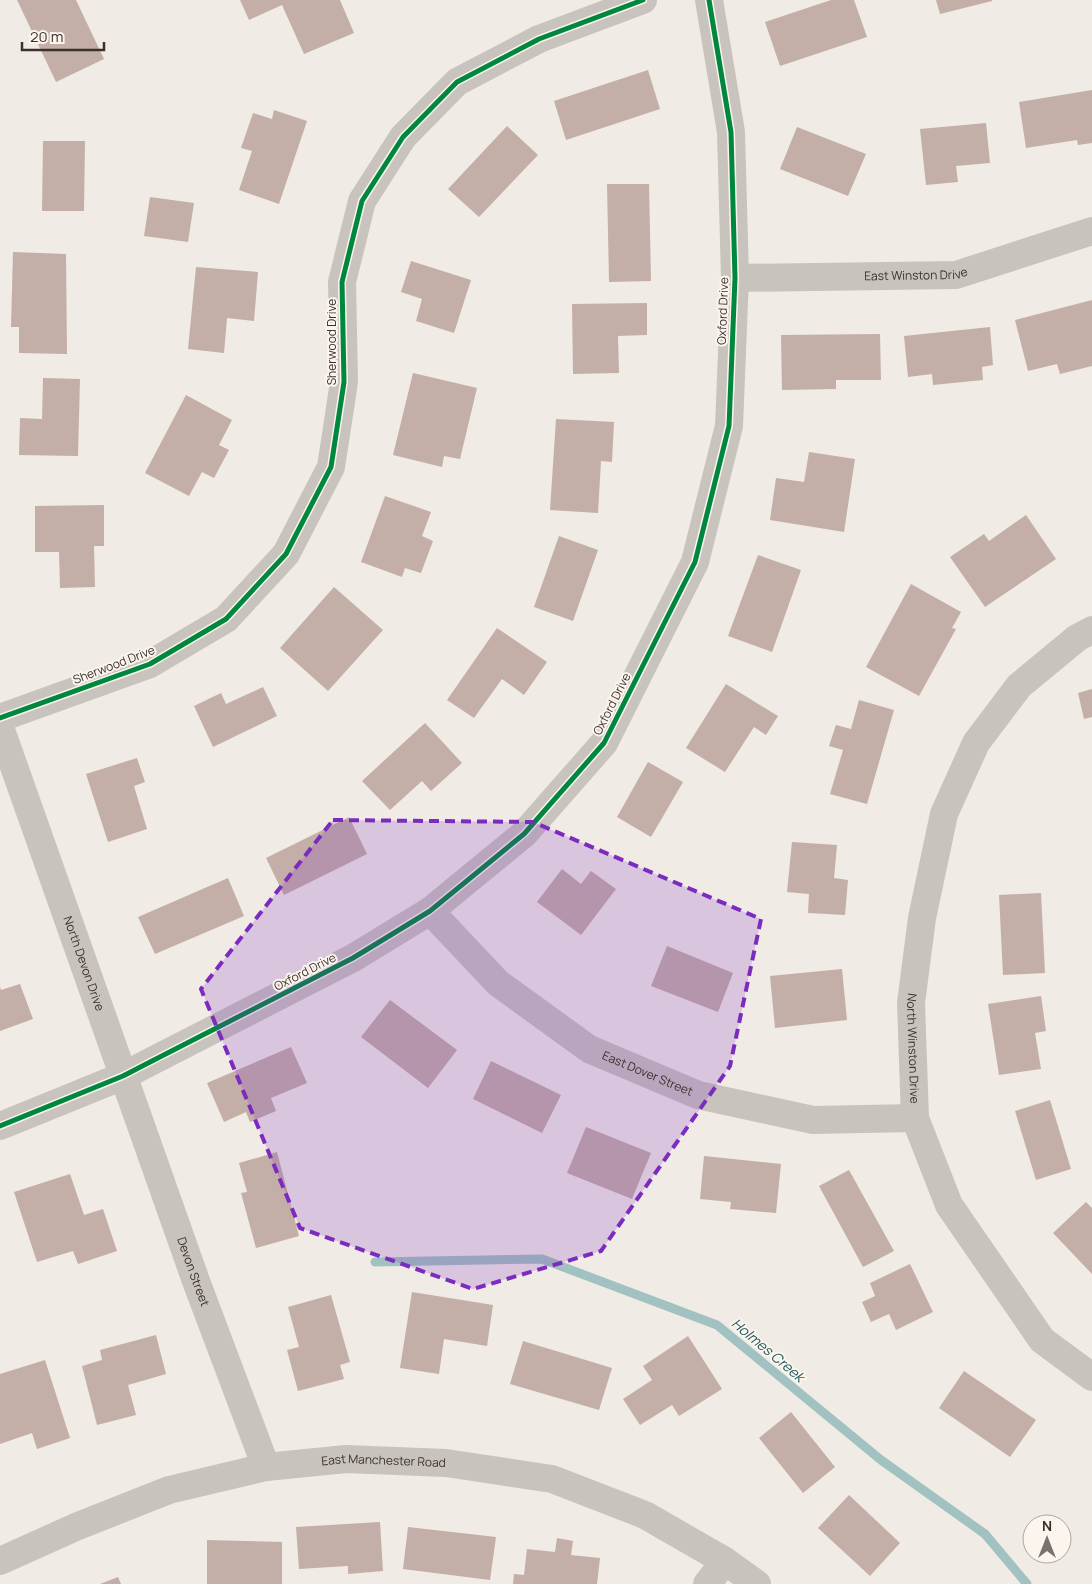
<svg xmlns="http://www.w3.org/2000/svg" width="1092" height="1584" viewBox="0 0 1092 1584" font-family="Manrope,sans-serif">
  <rect width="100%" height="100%" fill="#f0ebe5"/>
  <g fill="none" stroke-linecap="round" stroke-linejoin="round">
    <path stroke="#a1c2c1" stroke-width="9" d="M375 1262 542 1259 717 1325 881 1460 985 1534 1027 1584"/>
  </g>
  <path fill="#c3afa7" d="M17 0H76L104 59 56 82Z
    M240 0H340L354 33 304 54 282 5 249 20Z
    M831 0H854L867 37 780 66 765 22Z
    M936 0H992V1L940 14Z
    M648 70 660 109 566 140 554 101Z
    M1092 90V143L1078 145 1077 140 1026 148 1019 102Z
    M274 110 307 121 279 204 239 190 252 151 241 148 253 113 272 119Z
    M986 123 990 163 956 166 958 182 926 185 920 129Z
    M507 126 538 155 479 217 448 189Z
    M797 127 866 154 848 196 780 169Z
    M43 141H85L84 211H42Z
    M607 184H649L651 281 609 282Z
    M150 197 194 203 188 242 144 236Z
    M13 252 66 254 67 354 19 353V327H11Z
    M411 261 471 280 454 333 416 321 422 299 401 292Z
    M196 267 258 272 254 321 227 318 224 353 188 349Z
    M1092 300V366L1060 374 1057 364 1028 371 1015 320Z
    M647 303V335L618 336 619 373 573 374 572 304Z
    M990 327 993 365 982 367 983 380 933 385 932 374 908 377 904 336Z
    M880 334 881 380H836V389L782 390 781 335Z
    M413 373 477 388 460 459 444 456 442 467 393 455Z
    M43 378 80 379 78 456 19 455 20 418 42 419Z
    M186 395 232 420 219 445 229 450 214 478 202 472 189 496 145 473Z
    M556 419 614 422 612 462 601 461 598 513 550 510Z
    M809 452 855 459 844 532 770 520 776 478 804 482Z
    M385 496 431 512 422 536 433 541 421 573 405 568 402 577 361 562Z
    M104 505V546H94L95 587 60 588 59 552H35V506Z
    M1026 515 1056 559 985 607 950 557 984 534 989 541Z
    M559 536 598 550 573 621 534 607Z
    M758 555 801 570 772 652 728 636Z
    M911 584 961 612 952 628 956 629 919 696 866 667Z
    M334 587 383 630 328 691 280 648Z
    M497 628 547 662 524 695 502 679 474 718 447 700Z
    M726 684 778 716 766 735 754 727 725 772 686 748Z
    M263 687 277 716 213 747 194 706 221 693 226 704Z
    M1092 689V717L1084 719 1078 693Z
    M859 700 894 710 867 804 830 794 843 750 829 746 836 725 851 729Z
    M425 723 462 763 431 791 422 781 390 810 362 781Z
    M137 758 145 782 134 786 147 829 108 842 86 774Z
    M648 762 683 782 651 837 617 817Z
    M349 817 367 854 284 895 266 858Z
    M792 842 837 845 834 878 848 880 845 915 808 913 809 894 787 892Z
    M562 869 581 884 591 871 616 889 581 935 537 902Z
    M228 878 244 916 155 954 138 917Z
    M1041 893 1045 973 1003 975 999 895Z
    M667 946 733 973 718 1012 651 986Z
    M842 969 847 1020 775 1028 770 976Z
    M20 984 33 1019 0 1031V987L1 990Z
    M1041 996 1046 1031 1035 1033 1041 1069 999 1075 988 1004Z
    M390 1000 457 1050 428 1088 361 1037Z
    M291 1047 307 1083 271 1098 276 1111 250 1122 246 1112 224 1122 207 1083Z
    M491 1061 561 1095 542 1133 473 1099Z
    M1050 1100 1071 1169 1036 1180 1015 1111Z
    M586 1127 651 1153 632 1199 567 1173Z
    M277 1152 299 1236 256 1248 241 1193 247 1192 239 1163Z
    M704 1156 781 1164 776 1213 730 1209 731 1202 700 1199Z
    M849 1170 894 1251 863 1267 819 1186Z
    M70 1174 84 1215 103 1209 117 1251 78 1264 73 1251 37 1262 14 1192Z
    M1086 1202 1092 1208V1274L1053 1233Z
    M910 1264 933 1312 896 1330 889 1314 871 1322 862 1302 875 1296 870 1283Z
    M412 1292 493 1305 487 1346 444 1339 439 1374 400 1368Z
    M331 1295 350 1362 340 1365 344 1379 298 1391 287 1350 299 1347 288 1307Z
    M156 1335 166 1374 128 1385 136 1415 97 1425 82 1366 102 1360 100 1350Z
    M688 1336 722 1389 679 1416 672 1405 640 1425 623 1399 652 1380 643 1366Z
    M523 1341 612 1368 599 1410 510 1384Z
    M45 1360 70 1438 37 1449 32 1433 0 1444V1374Z
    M964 1371 1036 1420 1010 1457 939 1408Z
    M791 1412 835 1467 803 1493 759 1438Z
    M849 1495 900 1543 870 1576 818 1528Z
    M380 1522 383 1571 348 1574V1566L299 1569 296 1527Z
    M408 1527 496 1537 490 1580 403 1569Z
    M557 1538 573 1541 571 1555 600 1558 597 1584H513L514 1574 524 1575 527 1549 555 1552Z
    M207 1540 282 1542V1584H207Z
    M118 1577 121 1584H100Z"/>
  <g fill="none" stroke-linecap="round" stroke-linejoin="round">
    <g stroke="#c9c3be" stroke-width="28">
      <path id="s1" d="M735 278 956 275 1092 231"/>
      <path id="s2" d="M1092 630 1077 638 1019 686 976 743 944 814 922 918 911 1003 915 1118 949 1205 1042 1340 1092 1377"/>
      <path d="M0 718 150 664 226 619 286 554 331 467 344 382 342 282 362 201 403 137 457 82 539 39 643 0"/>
      <path id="s3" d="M0 727 196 1281 266 1467"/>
      <path id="s4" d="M430 911 498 983 589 1049 698 1095 813 1120 915 1118"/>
      <path d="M0 1126 123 1076 152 1061 353 958 430 911 524 834 604 743 695 562 729 426 735 278 731 132 709 0"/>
      <path id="s5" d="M0 1561 78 1526 169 1490 266 1467 346 1459 446 1463 552 1479 645 1515 725 1561 757 1584"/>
      <path d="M707 1584 725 1561"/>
    </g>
    <defs>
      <path id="cycleway" d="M0 718 150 664 226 619 286 554 331 467 344 382 342 282 362 201 403 137 457 82 539 39 643 0
        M0 1126 123 1076 152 1061 353 958 430 911 524 834 604 743 695 562 729 426 735 278 731 132 709 0"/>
    </defs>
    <use href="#cycleway" stroke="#fbf5ee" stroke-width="8"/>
    <use href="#cycleway" stroke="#00873e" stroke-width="5"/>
  </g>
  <path fill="#7b2cbf" fill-opacity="0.2" stroke="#7b2cbf" stroke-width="4" stroke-dasharray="10 6" stroke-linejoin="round" d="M333 820 533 822 761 919 730 1066 601 1251 473 1289 300 1228 201 989Z"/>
  <g text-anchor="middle" stroke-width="4" stroke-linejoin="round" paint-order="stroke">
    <g font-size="12" fill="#3b302b" stroke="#fbf5ee">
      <text dy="4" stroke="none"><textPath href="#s1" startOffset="181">East Winston Drive</textPath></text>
      <text transform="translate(723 311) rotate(-88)" y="4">Oxford Drive</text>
      <text transform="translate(332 342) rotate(-90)" y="4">Sherwood Drive</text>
      <text transform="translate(114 665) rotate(-21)" y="4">Sherwood Drive</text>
      <text transform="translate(612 704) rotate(-63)" y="4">Oxford Drive</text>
      <text dy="4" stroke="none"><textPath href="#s3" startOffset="251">North Devon Drive</textPath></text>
      <text transform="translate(305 972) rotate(-27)" y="4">Oxford Drive</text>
      <text dy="4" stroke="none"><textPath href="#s2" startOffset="479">North Winston Drive</textPath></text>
      <text dy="4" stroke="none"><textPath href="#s4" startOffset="275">East Dover Street</textPath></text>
      <text dy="4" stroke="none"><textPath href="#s3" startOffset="578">Devon Street</textPath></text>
      <text dy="4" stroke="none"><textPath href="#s5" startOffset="401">East Manchester Road</textPath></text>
    </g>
    <g font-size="14" font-style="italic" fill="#1f5a5e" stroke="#fbf5ee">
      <text transform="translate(768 1350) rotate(40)" y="5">Holmes Creek</text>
    </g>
  </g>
  <g transform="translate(1047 1539)"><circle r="24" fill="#fbf5ee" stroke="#aea6a0"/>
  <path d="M0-4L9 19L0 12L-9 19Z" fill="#7a716c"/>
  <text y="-8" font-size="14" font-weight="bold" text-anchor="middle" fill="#3b302b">N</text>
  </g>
  <path d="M22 42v8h82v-8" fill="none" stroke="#3b302b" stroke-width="2.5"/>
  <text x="30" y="42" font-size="15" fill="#3b302b" stroke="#fbf5ee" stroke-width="4" paint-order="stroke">20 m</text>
</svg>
